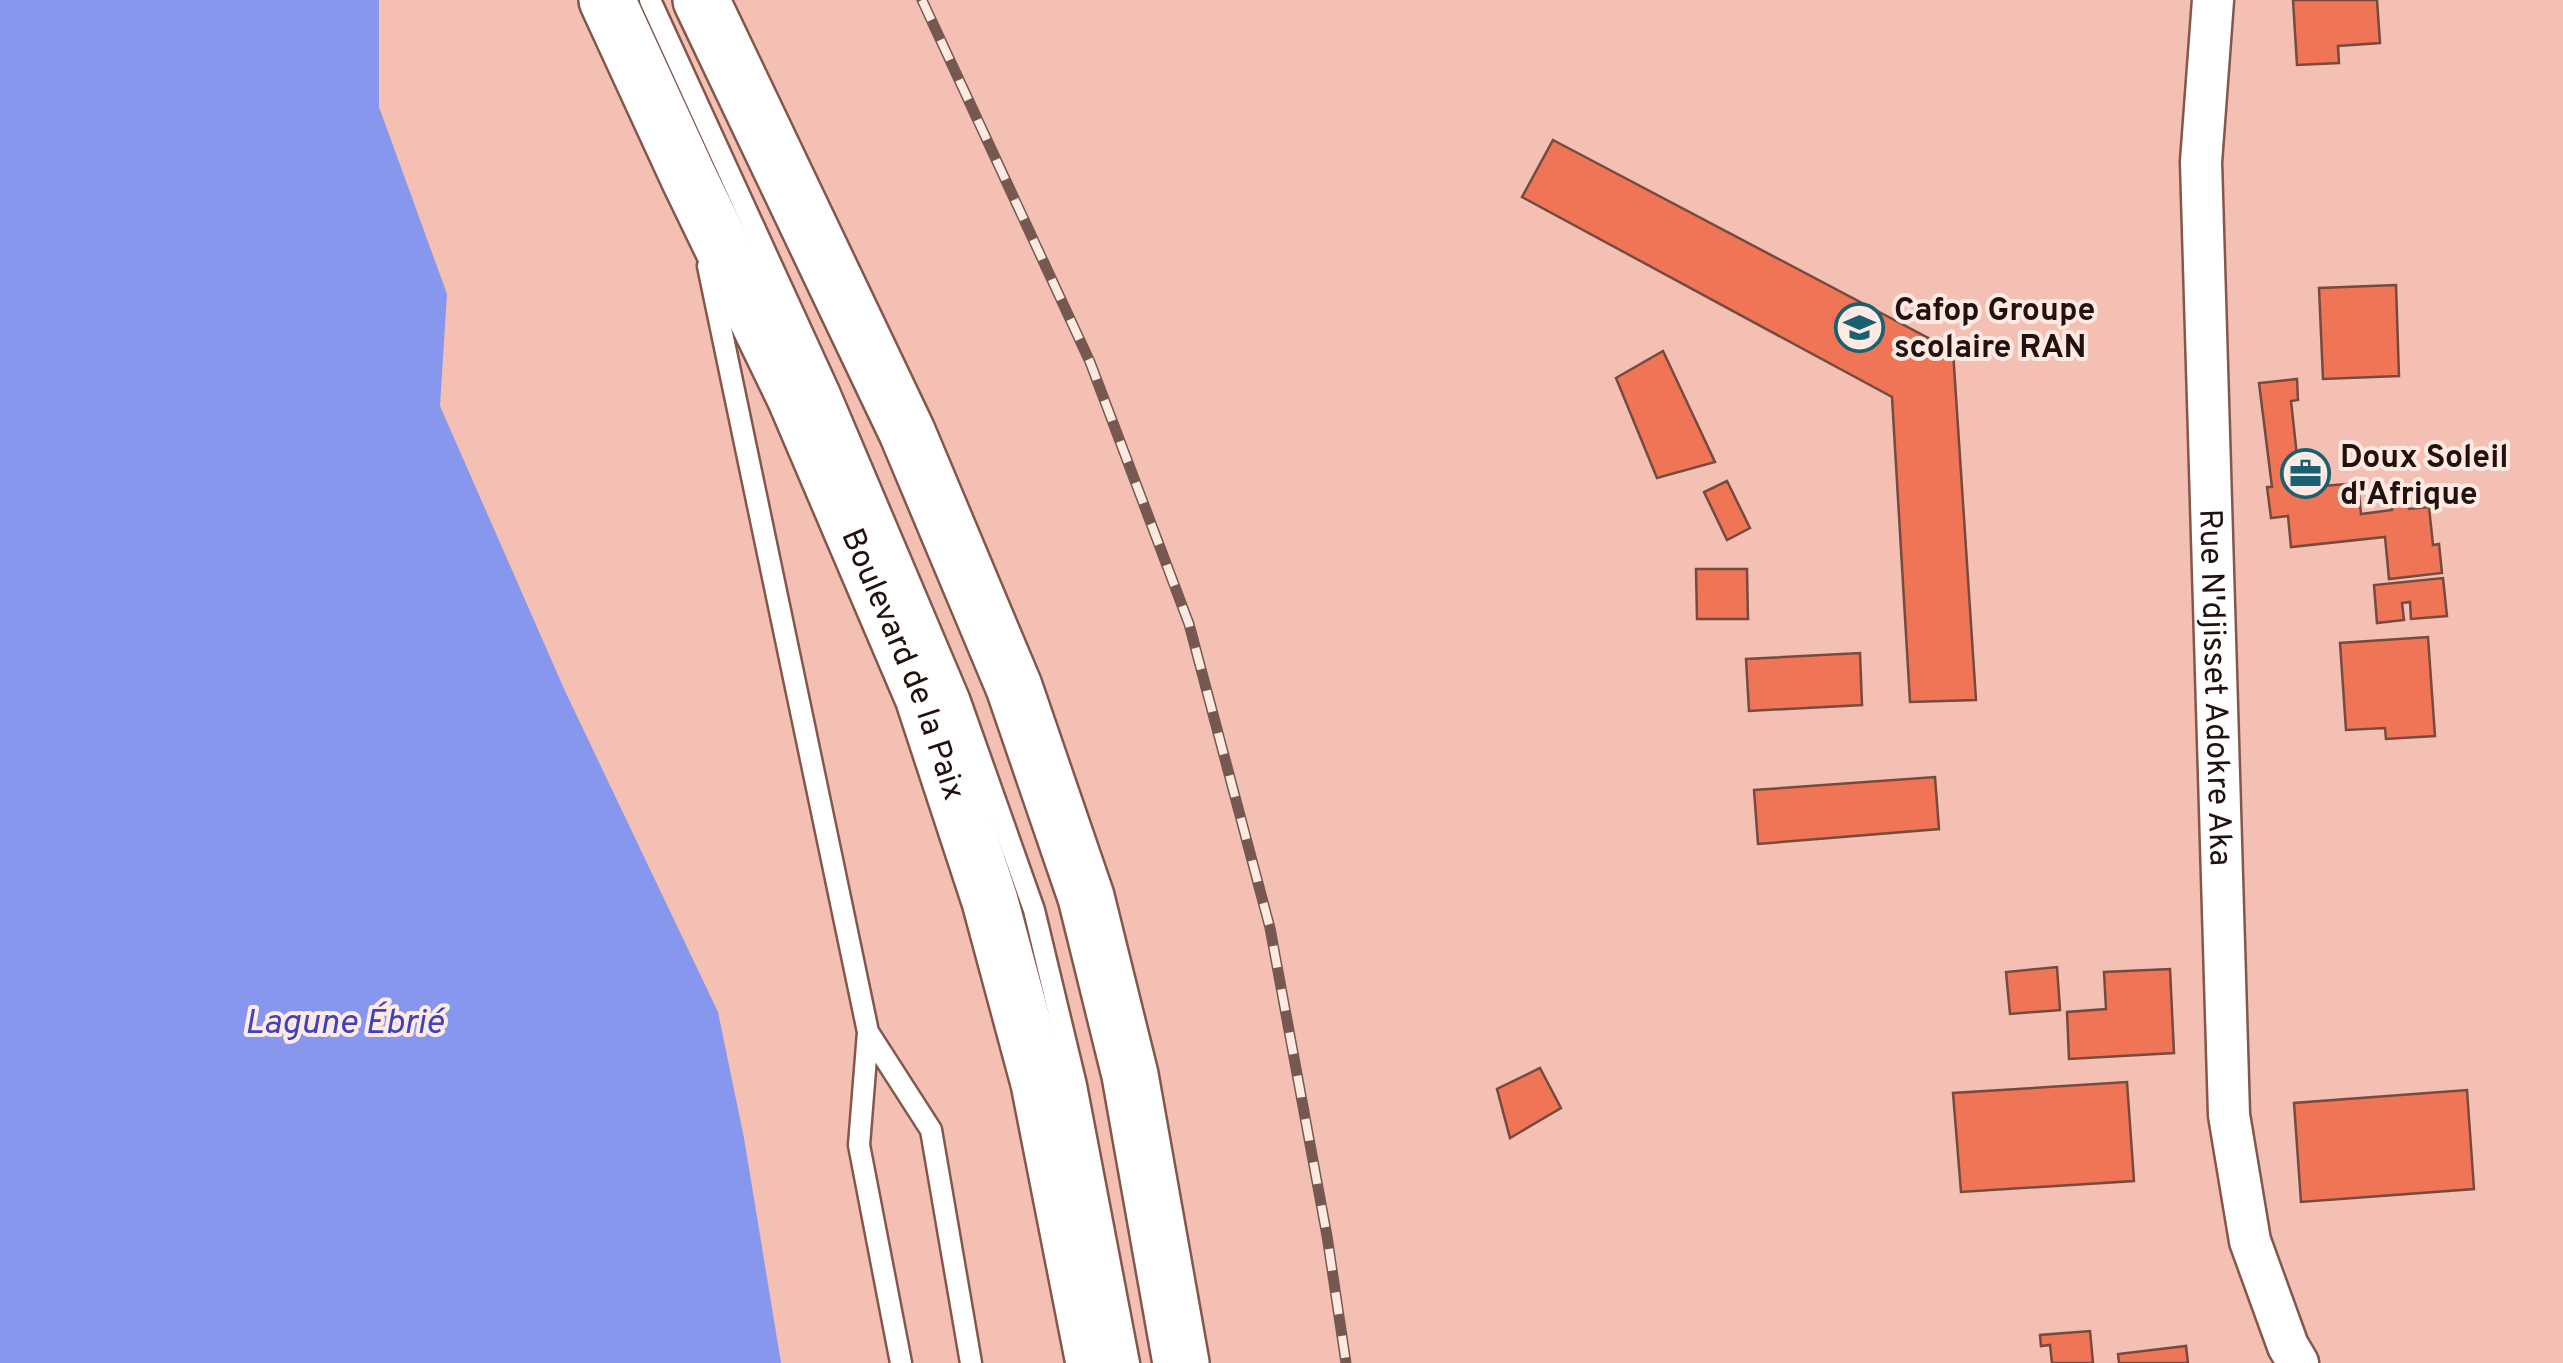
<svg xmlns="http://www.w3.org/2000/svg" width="2563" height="1363" viewBox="0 0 2563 1363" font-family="Overpass,sans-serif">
  <rect width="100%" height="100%" fill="#f3c0b3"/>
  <path fill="#8797ed" d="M0 0H379V107L447 294 440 406 565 691 718 1012 744 1138 781 1363H0Z"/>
  <path fill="#f07456" stroke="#754a3f" stroke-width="2.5" d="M2293 0H2377L2380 43 2338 46 2339 63 2297 65Z
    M1553 140 1953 351 1976 700 1910 702 1892 397 1522 197Z
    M2396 285 2399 376 2323 379 2319 288Z
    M1663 351 1715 462 1657 478 1616 378Z
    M2297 379 2298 400 2291 401 2297 456 2319 454 2323 486 2358 483 2361 514 2392 510 2391 496 2407 494 2409 509 2429 507 2433 545 2439 544 2442 573 2389 579 2385 537 2291 547 2288 516 2271 518 2267 487H2272L2259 383Z
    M1727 481 1750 528 1727 540 1704 492Z
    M1696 569H1747L1748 619H1697Z
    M2443 578 2447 616 2411 619 2410 602 2402 603 2404 620 2377 623 2374 585Z
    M2428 637 2435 736 2386 739 2385 728 2346 730 2340 643Z
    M1860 653 1862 705 1749 711 1746 659Z
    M1935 777 1939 829 1758 844 1754 790Z
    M2057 967 2060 1010 2010 1014 2006 972Z
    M2170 969 2174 1053 2069 1059 2067 1012 2106 1009 2104 972Z
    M1540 1068 1561 1108 1510 1138 1497 1089Z
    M2127 1082 2134 1181 1961 1192 1953 1093Z
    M2467 1090 2474 1189 2301 1202 2294 1103Z
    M2090 1331 2093 1363H2052L2050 1345 2041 1346 2040 1335Z
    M2186 1346 2188 1363H2119L2118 1354Z"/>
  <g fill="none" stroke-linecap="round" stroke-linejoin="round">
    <defs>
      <path id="service" d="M650 0 829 391 959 698 1034 910 1076 1085 1129 1363
        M708 266 868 1032 859 1145 901 1363
        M868 1032 931 1130 971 1363"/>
      <g id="minor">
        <path id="s1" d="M2213 0 2201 162 2229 1115 2250 1241 2288 1346 2298 1363"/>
      </g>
      <g id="primary">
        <path id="s2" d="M607 0 689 178 795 397 923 697 990 901 1039 1083 1094 1363"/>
        <path d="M701 0 907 432 1014 687 1086 897 1130 1075 1181 1363"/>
      </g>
    </defs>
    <use href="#service" stroke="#83574c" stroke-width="25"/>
    <use href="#minor" stroke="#83574c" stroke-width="45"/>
    <use href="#primary" stroke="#83574c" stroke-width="60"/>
    <use href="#service" stroke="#fff" stroke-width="20"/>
    <use href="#minor" stroke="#fff" stroke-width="40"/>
    <use href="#primary" stroke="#fff" stroke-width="55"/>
    <defs>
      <path id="rail" d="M922 0 1090 362 1189 624 1270 928 1327 1236 1346 1363"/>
    </defs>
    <use href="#rail" stroke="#775850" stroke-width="11"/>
    <use href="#rail" stroke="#fee9e3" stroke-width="8" stroke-dasharray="22" stroke-linecap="butt"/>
  </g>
  <defs>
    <symbol id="school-ring" viewBox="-11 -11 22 22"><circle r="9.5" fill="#fee9e3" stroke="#196170" stroke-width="1.5"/><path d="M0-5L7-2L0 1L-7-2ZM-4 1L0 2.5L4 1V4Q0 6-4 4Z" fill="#196170"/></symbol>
    <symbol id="office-ring" viewBox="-11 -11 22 22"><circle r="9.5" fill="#fee9e3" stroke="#196170" stroke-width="1.5"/><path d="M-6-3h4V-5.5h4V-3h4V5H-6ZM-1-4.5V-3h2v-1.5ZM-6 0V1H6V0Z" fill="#196170"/></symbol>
  </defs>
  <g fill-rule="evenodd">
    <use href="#school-ring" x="1832" y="300" width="55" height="55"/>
    <use href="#office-ring" x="2278" y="446" width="55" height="55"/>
  </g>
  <g text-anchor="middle" stroke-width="8" stroke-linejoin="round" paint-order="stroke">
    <g font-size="32" font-weight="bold" fill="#23110d" stroke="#fee9e3" text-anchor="start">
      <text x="1894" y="320">Cafop Groupe<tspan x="1894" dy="37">scolaire RAN</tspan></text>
      <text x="2340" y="467">Doux Soleil<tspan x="2340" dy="37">d'Afrique</tspan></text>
    </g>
    <g font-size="32" fill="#23110d" stroke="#fee9e3">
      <text dy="11" stroke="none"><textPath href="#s2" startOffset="728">Boulevard de la Paix</textPath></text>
      <text dy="11" stroke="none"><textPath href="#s1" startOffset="688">Rue N'djisset Adokre Aka</textPath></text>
    </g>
    <g font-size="35" font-style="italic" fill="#3f42be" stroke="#fee9e3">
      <text x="344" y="1033">Lagune Ébrié</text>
    </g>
  </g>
</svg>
